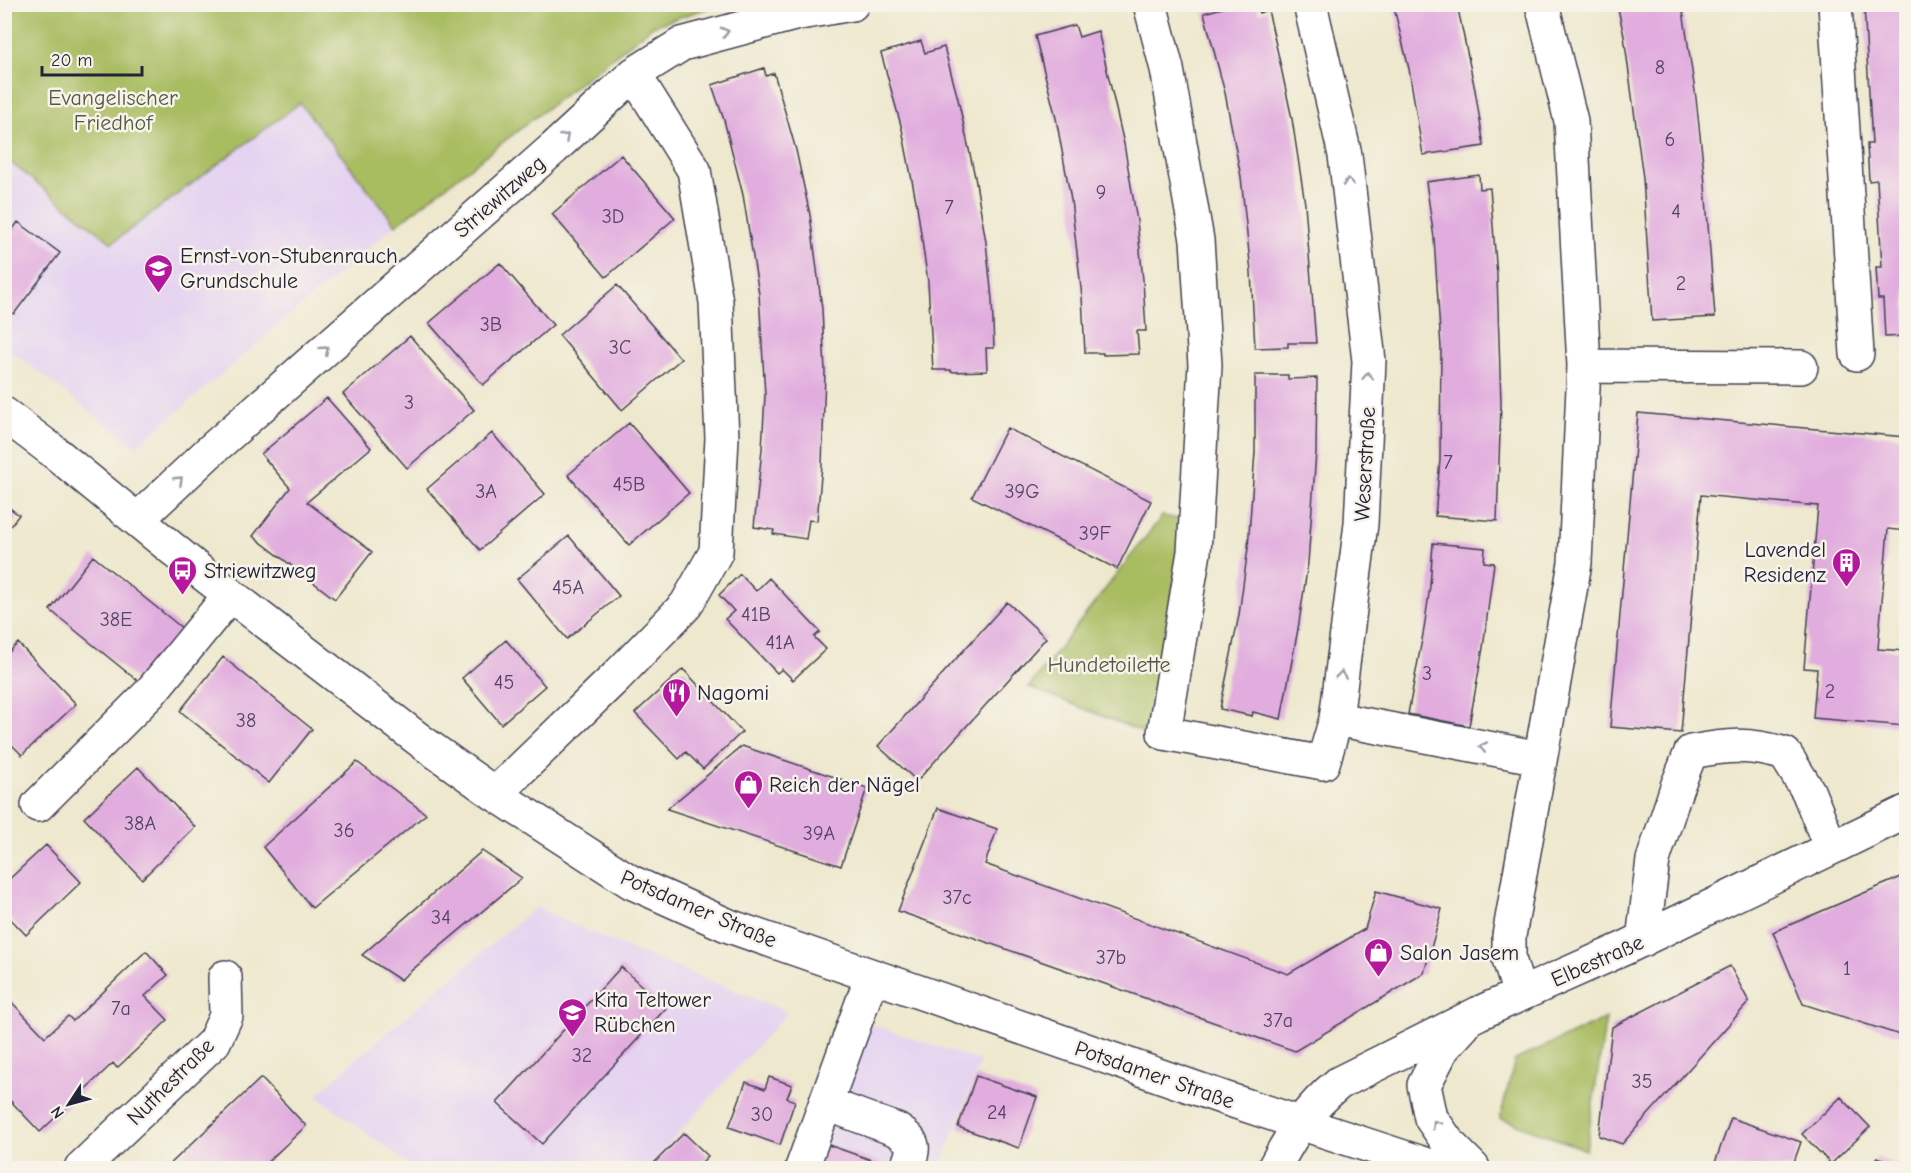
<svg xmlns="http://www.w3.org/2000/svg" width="1911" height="1173" viewBox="0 0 1911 1173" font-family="'Comic Neue',sans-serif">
  <rect width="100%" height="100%" fill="#f7f3e8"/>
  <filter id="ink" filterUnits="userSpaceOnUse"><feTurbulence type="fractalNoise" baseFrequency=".0167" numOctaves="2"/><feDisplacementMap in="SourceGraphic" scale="12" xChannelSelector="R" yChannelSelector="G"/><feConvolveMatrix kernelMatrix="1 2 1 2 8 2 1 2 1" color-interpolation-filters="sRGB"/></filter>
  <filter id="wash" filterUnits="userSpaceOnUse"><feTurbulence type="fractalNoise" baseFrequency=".008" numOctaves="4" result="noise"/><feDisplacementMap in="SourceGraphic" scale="24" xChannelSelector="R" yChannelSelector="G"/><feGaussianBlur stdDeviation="1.35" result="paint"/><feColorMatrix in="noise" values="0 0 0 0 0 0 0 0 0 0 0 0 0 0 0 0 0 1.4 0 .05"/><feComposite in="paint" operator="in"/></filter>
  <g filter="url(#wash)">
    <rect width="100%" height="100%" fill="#eee8ce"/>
    <path fill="#e5d3f1" d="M300 103 396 225 136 447 5 346 4 158 112 243Z
      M536 907 603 938 788 1012 647 1168H414L317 1096 350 1064Z
      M842 1015 980 1061 940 1168H786Z"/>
    <path fill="#a8bc61" stroke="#656f4e" stroke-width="1.5" d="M4 5 5 4 717 5 653 26 396 225 300 103 112 243 5 158Z
      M1162 516 1186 520 1147 734 1029 687Z
      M1606 1018 1586 1150 1500 1118 1515 1060Z"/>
    <g id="blocks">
      <path fill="#e1acde" d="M1236 4H1257L1259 13 1268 10 1279 58 1292 119 1305 204 1316 343H1288V347L1255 348 1251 272 1241 177 1225 93 1204 13Z
        M1393 4H1457L1475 90 1484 146 1423 155 1409 69Z
        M1617 4H1682L1696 98 1704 172 1715 317 1652 321 1643 178 1624 36Z
        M1864 5H1906V336L1885 337 1883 299H1878L1876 267H1882L1877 180 1869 181 1867 144H1872Z
        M1075 25 1079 37 1098 31 1124 144 1137 221 1143 280 1146 331H1137L1139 354 1103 355V353H1085L1082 297 1071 200 1056 118 1035 36Z
        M921 41 925 53 944 47 958 99 975 177 986 242 992 299 994 348H986L987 371 951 372V370H933L928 282 917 206 902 129 881 53Z
        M764 68 766 76 774 73 796 150 810 215 822 309 825 372 822 465 817 521 809 520 806 539 773 534 774 530 754 527 762 449 765 395 759 294 743 195 724 120 712 85Z
        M621 155 675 218 606 277 552 214Z
        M1479 175 1480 189 1490 188 1497 276 1501 404 1497 521 1435 516 1440 460 1441 348 1434 238 1426 182Z
        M18 222 60 253 14 314 4 307V234L8 236Z
        M500 263 553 325 483 385 429 323Z
        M617 285 681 359 622 410 559 335Z
        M410 336 474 410 407 468 343 394Z
        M1255 375H1288V379L1317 378 1316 452 1308 563 1298 629 1281 719 1253 712 1252 716 1220 709 1239 615 1248 548 1255 452Z
        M327 398 371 448 307 502 372 552 335 599 253 536 290 488 261 454Z
        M1638 413 1906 437V531L1888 529 1878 649 1906 651V726L1813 718 1817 669 1804 668 1818 506 1701 495 1681 733 1610 727Z
        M629 423 689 493 629 545 568 475Z
        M1007 428 1151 501 1117 569 972 497Z
        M492 433 545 494 480 550 427 489Z
        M4 504 19 515 4 534Z
        M569 536 619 596 567 639 517 579Z
        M1433 543 1485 548 1484 562 1494 563 1483 648 1469 726 1408 714 1424 629 1430 586Z
        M93 556 182 628 139 682 50 610Z
        M740 574 756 591 769 578 820 632 814 637 826 649 793 680 782 669 777 673 725 619 734 611 719 595Z
        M1007 602 1046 638 917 781 878 746Z
        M506 640 545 686 501 724 462 678Z
        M18 643 76 704 22 755 4 737V657Z
        M223 657 312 729 269 783 180 711Z
        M683 669 742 732 703 769 686 752 679 759 635 713Z
        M742 746 867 788 841 866 667 809Z
        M357 762 426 814 312 908 263 847Z
        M138 767 195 827 142 879 84 818Z
        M938 808 997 829 985 864 1288 974 1365 929 1376 891 1442 909 1424 973 1295 1051 898 911Z
        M46 845 81 882 26 935 4 912V884Z
        M482 851 522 878 400 980 362 955Z
        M1906 875V1037L1803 1004 1773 932Z
        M146 951 168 975 145 996 168 1020 117 1068 113 1063 40 1132 4 1094V994L45 1037 68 1016 73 1021Z
        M1730 966 1749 1002 1622 1144 1599 1136 1612 1027Z
        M621 967 666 1008 542 1144 497 1103Z
        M976 1076 1037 1097 1019 1148 958 1127Z
        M769 1077 792 1085 787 1098 795 1101 780 1145 729 1127 746 1082 765 1089Z
        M261 1078 306 1126 261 1168H166Z
        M1841 1097 1870 1127 1831 1164 1802 1134Z
        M1731 1118 1801 1142 1792 1168H1713Z
        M684 1133 708 1156 696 1168H649Z
        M820 1142 894 1168H811Z
        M1877 1157 1906 1168H1867Z"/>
    </g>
  </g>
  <g filter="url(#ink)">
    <use href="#blocks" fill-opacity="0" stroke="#414051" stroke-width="1.5"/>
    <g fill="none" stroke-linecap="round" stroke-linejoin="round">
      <defs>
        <path id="minor" d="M1150 4 1167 69 1197 240 1205 365 1194 552 1164 733 1323 763 1336 719
          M1310 4 1345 155 1369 361 1361 524 1336 719 1540 758
          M1835 4 1857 354
          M1584 366 1801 367
          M4 414 53 451 202 573 422 742 495 794 631 882 729 926 1227 1099 1437 1168
          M137 520 208 453 554 148 634 74 682 44 794 14 852 4
          M495 794 616 677 686 605 716 552 722 438 716 302 694 170 634 74
          M38 805 150 693 230 595
          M1643 940 1653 860 1677 787 1691 752C1727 745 1750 743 1785 754L1808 791 1831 848
          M1520 995 1509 959V936L1575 563 1584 366 1571 121 1542 4
          M1464 1025 1443 1048 1424 1085 1431 1118 1449 1144 1473 1168
          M827 1104 897 1130C917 1143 914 1148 907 1168
          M81 1168 214 1042 226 1016 225 977
          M802 1168 872 976
          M1274 1168C1293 1133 1307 1109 1339 1083L1479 1013 1625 948 1906 812"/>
      </defs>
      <use href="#minor" stroke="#414051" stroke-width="36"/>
      <use href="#minor" stroke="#fff" stroke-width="33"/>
    </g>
    <defs><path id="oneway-chevron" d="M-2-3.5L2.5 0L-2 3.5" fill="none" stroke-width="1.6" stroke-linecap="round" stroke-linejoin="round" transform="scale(1.5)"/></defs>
    <g stroke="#9c9ca7">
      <use href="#oneway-chevron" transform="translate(725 32) rotate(-15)"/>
      <use href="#oneway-chevron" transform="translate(565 137) rotate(-43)"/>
      <use href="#oneway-chevron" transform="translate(1348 182) rotate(-97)"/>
      <use href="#oneway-chevron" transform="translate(325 350) rotate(-41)"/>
      <use href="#oneway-chevron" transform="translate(1368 376) rotate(-87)"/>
      <use href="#oneway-chevron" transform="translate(179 480) rotate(-43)"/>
      <use href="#oneway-chevron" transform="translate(1341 675) rotate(-83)"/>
      <use href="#oneway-chevron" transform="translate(1483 747) rotate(-169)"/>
      <use href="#oneway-chevron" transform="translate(1436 1124) rotate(-123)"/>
    </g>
  </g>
  <defs>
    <symbol id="school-pin" viewBox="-11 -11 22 30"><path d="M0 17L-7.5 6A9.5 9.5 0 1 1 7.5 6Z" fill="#b5179e" stroke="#f7f3e8"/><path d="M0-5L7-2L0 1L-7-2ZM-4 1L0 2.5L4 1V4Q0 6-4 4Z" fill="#fff"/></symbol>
    <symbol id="building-pin" viewBox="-11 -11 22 30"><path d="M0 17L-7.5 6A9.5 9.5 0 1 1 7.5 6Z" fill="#b5179e" stroke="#f7f3e8"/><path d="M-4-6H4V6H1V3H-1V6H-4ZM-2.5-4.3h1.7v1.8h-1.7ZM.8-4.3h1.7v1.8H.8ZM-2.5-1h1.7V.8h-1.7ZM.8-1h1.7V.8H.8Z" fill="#fff"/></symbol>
    <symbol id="bus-pin" viewBox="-11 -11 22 30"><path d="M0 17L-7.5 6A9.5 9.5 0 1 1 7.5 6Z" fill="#b5179e" stroke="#f7f3e8"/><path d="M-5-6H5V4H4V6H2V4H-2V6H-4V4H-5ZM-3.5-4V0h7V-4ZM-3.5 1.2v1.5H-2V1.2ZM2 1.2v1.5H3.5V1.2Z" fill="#fff"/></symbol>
    <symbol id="restaurant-pin" viewBox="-11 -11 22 30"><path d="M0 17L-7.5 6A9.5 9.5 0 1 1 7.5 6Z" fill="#b5179e" stroke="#f7f3e8"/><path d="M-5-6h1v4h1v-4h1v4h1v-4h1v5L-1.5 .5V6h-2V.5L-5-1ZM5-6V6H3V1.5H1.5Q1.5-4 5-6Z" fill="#fff"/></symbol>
    <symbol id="shop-pin" viewBox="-11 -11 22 30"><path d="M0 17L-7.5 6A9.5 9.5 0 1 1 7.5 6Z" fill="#b5179e" stroke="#f7f3e8"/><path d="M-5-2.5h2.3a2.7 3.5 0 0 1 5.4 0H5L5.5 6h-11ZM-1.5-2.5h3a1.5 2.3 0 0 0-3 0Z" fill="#fff"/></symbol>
  </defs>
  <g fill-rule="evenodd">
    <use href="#school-pin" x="142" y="252" width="33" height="45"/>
    <use href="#building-pin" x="1830" y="546" width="33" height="45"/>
    <use href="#bus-pin" x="166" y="554" width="33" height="45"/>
    <use href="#restaurant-pin" x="660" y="676" width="33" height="45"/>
    <use href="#shop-pin" x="732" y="768" width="33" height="45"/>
    <use href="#shop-pin" x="1362" y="936" width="33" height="45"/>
    <use href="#school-pin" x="556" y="996" width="33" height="45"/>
  </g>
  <g text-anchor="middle" stroke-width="5" stroke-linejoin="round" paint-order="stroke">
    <g font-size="20" fill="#524464">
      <text x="1660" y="74">8</text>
      <text x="1670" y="146">6</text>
      <text x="1101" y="199">9</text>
      <text x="949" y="214">7</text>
      <text x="1676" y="218">4</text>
      <text x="613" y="223">3D</text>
      <text x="1681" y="290">2</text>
      <text x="491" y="331">3B</text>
      <text x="620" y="354">3C</text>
      <text x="409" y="409">3</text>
      <text x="1448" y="469">7</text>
      <text x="629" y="491">45B</text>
      <text x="486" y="498">3A</text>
      <text x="1022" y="498">39G</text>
      <text x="1095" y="540">39F</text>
      <text x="568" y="594">45A</text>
      <text x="756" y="621">41B</text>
      <text x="116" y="626">38E</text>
      <text x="780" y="649">41A</text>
      <text x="1427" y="680">3</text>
      <text x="504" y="689">45</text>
      <text x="1830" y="698">2</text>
      <text x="246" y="727">38</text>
      <text x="140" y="830">38A</text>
      <text x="344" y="837">36</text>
      <text x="819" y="840">39A</text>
      <text x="957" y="904">37c</text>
      <text x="441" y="924">34</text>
      <text x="1111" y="964">37b</text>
      <text x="1847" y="975">1</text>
      <text x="121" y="1015">7a</text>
      <text x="1278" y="1027">37a</text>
      <text x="582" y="1062">32</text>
      <text x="1642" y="1088">35</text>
      <text x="997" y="1119">24</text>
      <text x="762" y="1121">30</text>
    </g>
    <g font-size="22" fill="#515848" stroke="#f7f3e8">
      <text x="113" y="105">Evangelischer<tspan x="113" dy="25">Friedhof</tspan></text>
      <text x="1109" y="672">Hundetoilette</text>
    </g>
    <g font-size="22" fill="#22223b" stroke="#f7f3e8">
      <text transform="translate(499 196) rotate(-41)" y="8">Striewitzweg</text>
      <text transform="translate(1364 464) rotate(-87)" y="8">Weserstraße</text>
      <text transform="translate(699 908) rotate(23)" y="8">Potsdamer Straße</text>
      <text transform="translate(1597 960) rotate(-24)" y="8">Elbestraße</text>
      <text transform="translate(1155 1074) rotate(19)" y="8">Potsdamer Straße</text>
      <text transform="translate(170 1081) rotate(-45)" y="8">Nuthestraße</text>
    </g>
    <g font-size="22" fill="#22223b" stroke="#f7f3e8" text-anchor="start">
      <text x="180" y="263">Ernst-von-Stubenrauch<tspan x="180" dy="25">Grundschule</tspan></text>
      <text x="1826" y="557" text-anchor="end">Lavendel<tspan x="1826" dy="25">Residenz</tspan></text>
      <text x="204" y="578">Striewitzweg</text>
      <text x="697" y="700">Nagomi</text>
      <text x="769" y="792">Reich der Nägel</text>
      <text x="1400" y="960">Salon Jasem</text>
      <text x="594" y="1007">Kita Teltower<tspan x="594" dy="25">Rübchen</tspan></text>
    </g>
  </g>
  <rect width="1911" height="1173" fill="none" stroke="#f7f3e8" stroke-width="24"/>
  <g transform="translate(69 1104) rotate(234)" stroke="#f7f3e8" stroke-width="4.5" paint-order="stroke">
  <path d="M0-4.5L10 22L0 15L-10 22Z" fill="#22223b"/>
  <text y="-9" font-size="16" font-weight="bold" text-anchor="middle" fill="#22223b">N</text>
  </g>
  <path d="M42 66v9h100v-9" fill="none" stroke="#22223b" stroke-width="3"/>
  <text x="51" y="66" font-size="18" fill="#22223b" stroke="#f7f3e8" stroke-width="4.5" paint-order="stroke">20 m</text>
</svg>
